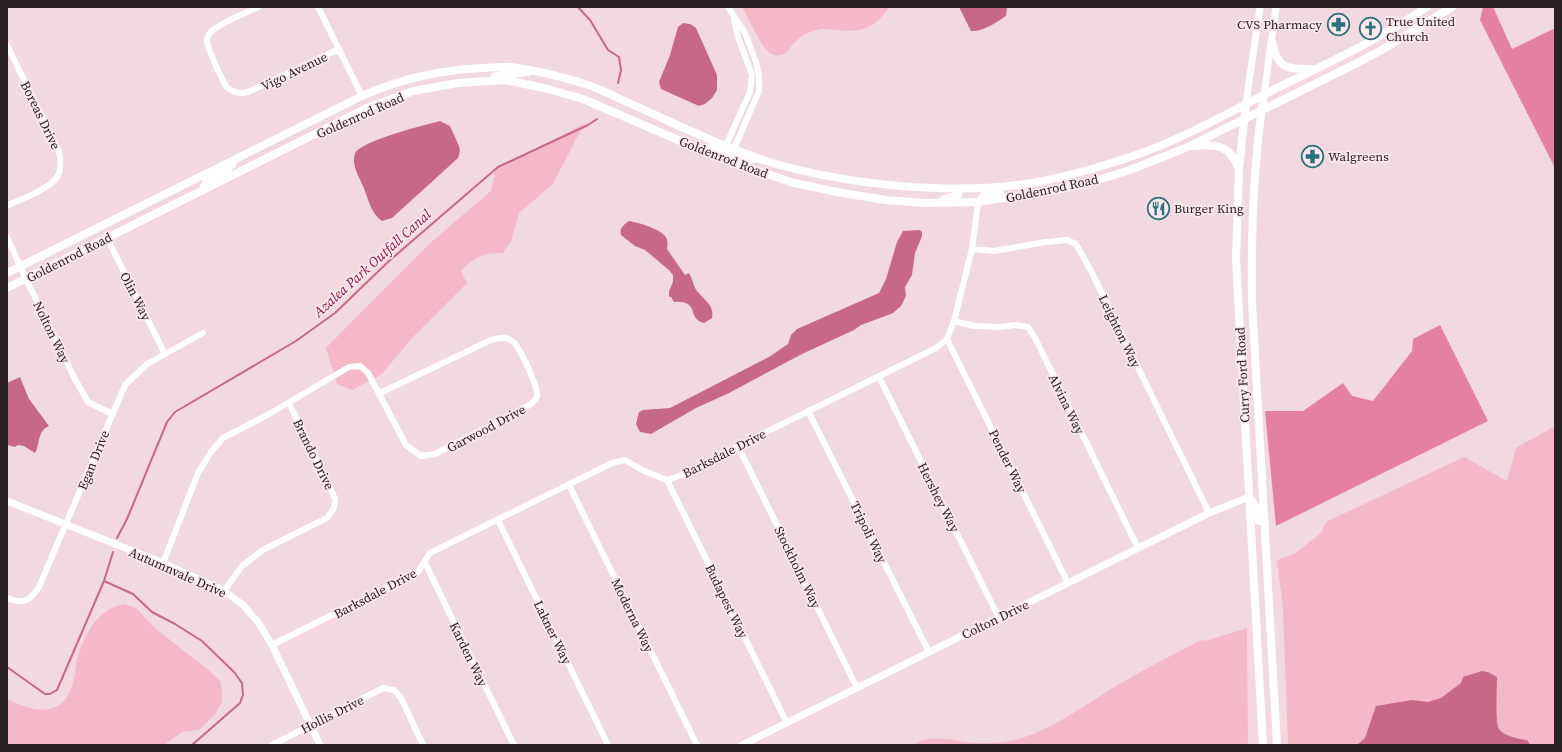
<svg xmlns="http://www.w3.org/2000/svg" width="1562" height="752" viewBox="0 0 1562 752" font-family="'Source Serif 4',serif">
  <rect width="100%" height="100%" fill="#f2d9df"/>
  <path fill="#f5b8c8" d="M742 7H889C875 28 862 33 837 30 829 29 821 28 813 31 807 33 802 35 797 40 789 47 785 60 771 54 763 50 747 16 742 7Z
    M584 124 553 184 519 213 511 241 503 253C485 252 473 258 461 271L467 283 411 339 382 374 352 390 337 384 326 348 429 244 491 191 496 168Z
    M1555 426V745H1288L1283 609 1277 560 1294 554 1321 533 1326 522 1464 457 1507 481 1516 448Z
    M124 604 136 608 155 628 212 673 220 681 222 690V702L215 714 199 730 182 732 164 745H7V699C30 710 60 720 71 688 76 677 75 664 79 652 87 630 99 609 124 604Z
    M1247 628 1248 745H914C930 732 957 742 976 743 990 744 1005 743 1019 739 1058 727 1088 702 1123 682 1148 667 1175 654 1201 640L1205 641Z"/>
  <path fill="#e581a0" d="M1483 7H1493L1512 49 1555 28V168L1480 20Z
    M1440 325 1488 421 1276 526 1265 411H1303L1343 383 1352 396 1373 401 1412 351 1413 339Z"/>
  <path fill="#c86887" d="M959 7H1007L1006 16C997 22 983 32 971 31Z
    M683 23 690 24 696 28 717 75V90L712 98 705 104 699 106 661 89 659 82 670 55 678 27Z
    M440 121 450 126 459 146 460 151 458 158 392 218 382 221C371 214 368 198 363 186 359 177 351 164 355 154 359 141 425 125 440 121Z
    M629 221C637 222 660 229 665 236 668 240 668 244 667 249L685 275 689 273C692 278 693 283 695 288 701 299 715 303 712 318L704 323C686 319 701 300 674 302L671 297H669V291L673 282V275L669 270 645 250 635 246 621 235C619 229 624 224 629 221Z
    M919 230 922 232V236L915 253 912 275 905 287 906 296 901 306 893 313 861 325 854 330 802 354 729 393 696 408 651 434 640 432 636 424 639 412 643 410 670 408 769 357 788 344 791 335 797 329 879 293 886 279 897 242 903 231Z
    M20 377 29 399 49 426C37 431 40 445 35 453L24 446 18 445 15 447 7 445V383Z
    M1482 671 1488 672 1497 677C1497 686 1495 724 1499 729 1502 735 1521 740 1527 740L1530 745H1357L1365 738 1376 706 1412 700 1428 702 1441 698 1461 683 1463 677Z"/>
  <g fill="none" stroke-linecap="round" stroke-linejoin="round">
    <path stroke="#c86887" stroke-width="2" d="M578 7 590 20 608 50 619 57 621 70 618 83
      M117 538 127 519 167 422 175 412 296 341 335 313 389 261 498 167 588 125 597 119
      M104 581 133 594 152 612 175 624 202 641 234 672 242 683 243 695 240 703 192 745
      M7 667 45 694H50L57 690 104 581 113 552"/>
    <path stroke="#fff" stroke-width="6" d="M258 7C246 13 216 24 209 34 208 36 207 40 207 43 209 50 223 84 228 88 234 93 241 94 248 92L339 49
      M318 7 362 96
      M728 7 745 33 756 62 759 76V91L734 149
      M7 45 59 151C60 158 62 166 59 173 54 188 21 199 7 206
      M726 145 750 92 752 75 738 37 734 20
      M7 237 26 279 75 379 88 402 112 414
      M107 238 165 354
      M972 249 994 251 1046 242 1067 240 1076 244 1091 271 1209 513
      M954 321 974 326 1001 327 1015 325 1028 327 1035 338 1138 548
      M947 339 1068 583
      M879 377 999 618
      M808 411 929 652
      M738 446 857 688
      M667 480 787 723
      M569 485 697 745
      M498 520 608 745
      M163 563 198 473 211 452 223 438 269 414 349 367 360 366 368 373 406 445 421 456 435 454 526 407C531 404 536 401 537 396 538 387 520 346 512 341 506 336 498 338 491 340L380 393
      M425 563 514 745
      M224 591 242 566 263 550 327 518 334 508 335 499 328 483 289 403
      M7 598C24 604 29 602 39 587L125 385 147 364 203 333
      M272 645 418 572 430 553 612 463 625 460 644 471 667 480 688 473 738 446 936 348 947 339 954 321 972 249 978 202
      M272 745 383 688 394 690 401 698 423 745"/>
    <path stroke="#fff" stroke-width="7" d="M1264 95 1276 7
      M1246 103 1260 7
      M7 501 163 563 224 591 243 605 258 622 272 645 320 745
      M742 745 1209 513 1249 497"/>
    <path stroke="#fff" stroke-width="8" d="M1272 42C1278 69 1286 69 1312 69
      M493 80 495 76 528 72
      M1264 95C1253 163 1251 233 1252 302L1277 745
      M1246 103 1239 169 1236 259 1263 745
      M1193 146C1215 144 1230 144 1238 168
      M709 148 719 152 734 149
      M727 158 753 159
      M202 191C209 170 226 177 234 161
      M944 199 958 195 961 188
      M978 202 984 195 1000 191
      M7 273 362 96C400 79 440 70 482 68 491 68 501 66 511 67 535 70 559 76 582 83 598 88 614 96 629 103 681 126 733 153 787 167 856 185 947 194 1018 185 1058 180 1101 167 1139 154 1186 137 1232 111 1277 88 1328 63 1380 39 1427 7
      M7 288 367 108 413 91 458 83 506 80 548 89 583 99 720 158 794 183 842 193 886 200 924 203 978 202 1055 190 1085 184 1130 170 1188 147 1357 63 1382 50 1452 7
      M1249 497 1257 508 1259 521"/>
  </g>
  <defs>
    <symbol id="pharmacy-ring" viewBox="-11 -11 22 22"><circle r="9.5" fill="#fce8ec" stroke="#2a727e" stroke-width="1.5"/><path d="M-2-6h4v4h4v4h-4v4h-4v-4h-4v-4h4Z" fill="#2a727e"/></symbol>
    <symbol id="church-ring" viewBox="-11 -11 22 22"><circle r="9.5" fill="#fce8ec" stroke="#2a727e" stroke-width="1.5"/><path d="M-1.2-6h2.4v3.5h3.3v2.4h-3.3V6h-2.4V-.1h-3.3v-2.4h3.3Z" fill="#2a727e"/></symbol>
    <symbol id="restaurant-ring" viewBox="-11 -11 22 22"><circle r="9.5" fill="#fce8ec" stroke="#2a727e" stroke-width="1.5"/><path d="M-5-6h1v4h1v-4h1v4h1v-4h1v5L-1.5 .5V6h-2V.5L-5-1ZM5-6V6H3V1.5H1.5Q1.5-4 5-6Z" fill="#2a727e"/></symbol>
  </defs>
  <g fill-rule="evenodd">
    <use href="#pharmacy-ring" x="1326" y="12" width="25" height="25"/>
    <use href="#church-ring" x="1358" y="16" width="25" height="25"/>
    <use href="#pharmacy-ring" x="1300" y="144" width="25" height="25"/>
    <use href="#restaurant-ring" x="1146" y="196" width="25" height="25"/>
  </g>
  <g text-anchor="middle" stroke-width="3.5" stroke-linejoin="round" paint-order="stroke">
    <g font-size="13" fill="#2a2124" stroke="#fce8ec" text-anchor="start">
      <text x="1386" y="26">True United<tspan x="1386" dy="15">Church</tspan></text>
      <text x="1322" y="29" text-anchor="end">CVS Pharmacy</text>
      <text x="1328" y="161">Walgreens</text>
      <text x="1174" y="213">Burger King</text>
    </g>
    <g font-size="13" fill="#2a2124" stroke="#fce8ec">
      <text transform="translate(294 71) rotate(-26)" y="5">Vigo Avenue</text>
      <text transform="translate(41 115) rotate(64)" y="5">Boreas Drive</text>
      <text transform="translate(360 115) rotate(-24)" y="5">Goldenrod Road</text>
      <text transform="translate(724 157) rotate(21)" y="5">Goldenrod Road</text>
      <text transform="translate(1052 188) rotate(-12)" y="5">Goldenrod Road</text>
      <text transform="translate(69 257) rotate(-27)" y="5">Goldenrod Road</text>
      <text transform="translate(136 296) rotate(63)" y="5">Olin Way</text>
      <text transform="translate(1120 331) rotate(64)" y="5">Leighton Way</text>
      <text transform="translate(52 332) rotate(64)" y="5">Nolton Way</text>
      <text transform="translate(1242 375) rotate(-93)" y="5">Curry Ford Road</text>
      <text transform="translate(1067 404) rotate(64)" y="5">Alvina Way</text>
      <text transform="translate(486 428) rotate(-28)" y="5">Garwood Drive</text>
      <text transform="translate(724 453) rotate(-27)" y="5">Barksdale Drive</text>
      <text transform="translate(314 454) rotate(64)" y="5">Brando Drive</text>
      <text transform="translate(93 460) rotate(-68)" y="5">Egan Drive</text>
      <text transform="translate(1008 461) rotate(64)" y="5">Pender Way</text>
      <text transform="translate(939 497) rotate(63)" y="5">Hershey Way</text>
      <text transform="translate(869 532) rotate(64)" y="5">Tripoli Way</text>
      <text transform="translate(798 567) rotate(64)" y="5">Stockholm Way</text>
      <text transform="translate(178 572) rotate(24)" y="5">Autumnvale Drive</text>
      <text transform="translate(375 593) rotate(-28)" y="5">Barksdale Drive</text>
      <text transform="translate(727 601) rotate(64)" y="5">Budapest Way</text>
      <text transform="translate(633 615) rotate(64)" y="5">Moderna Way</text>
      <text transform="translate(995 619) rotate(-26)" y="5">Colton Drive</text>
      <text transform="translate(553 632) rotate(64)" y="5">Lakner Way</text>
      <text transform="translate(469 654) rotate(64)" y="5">Karden Way</text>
      <text transform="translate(332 714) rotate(-27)" y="5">Hollis Drive</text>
    </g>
    <g font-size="14" font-style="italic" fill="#891147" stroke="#fce8ec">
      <text transform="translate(372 263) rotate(-42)" y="5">Azalea Park Outfall Canal</text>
    </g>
  </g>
  <rect width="1562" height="752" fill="none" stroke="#2a2124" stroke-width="16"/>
</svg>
